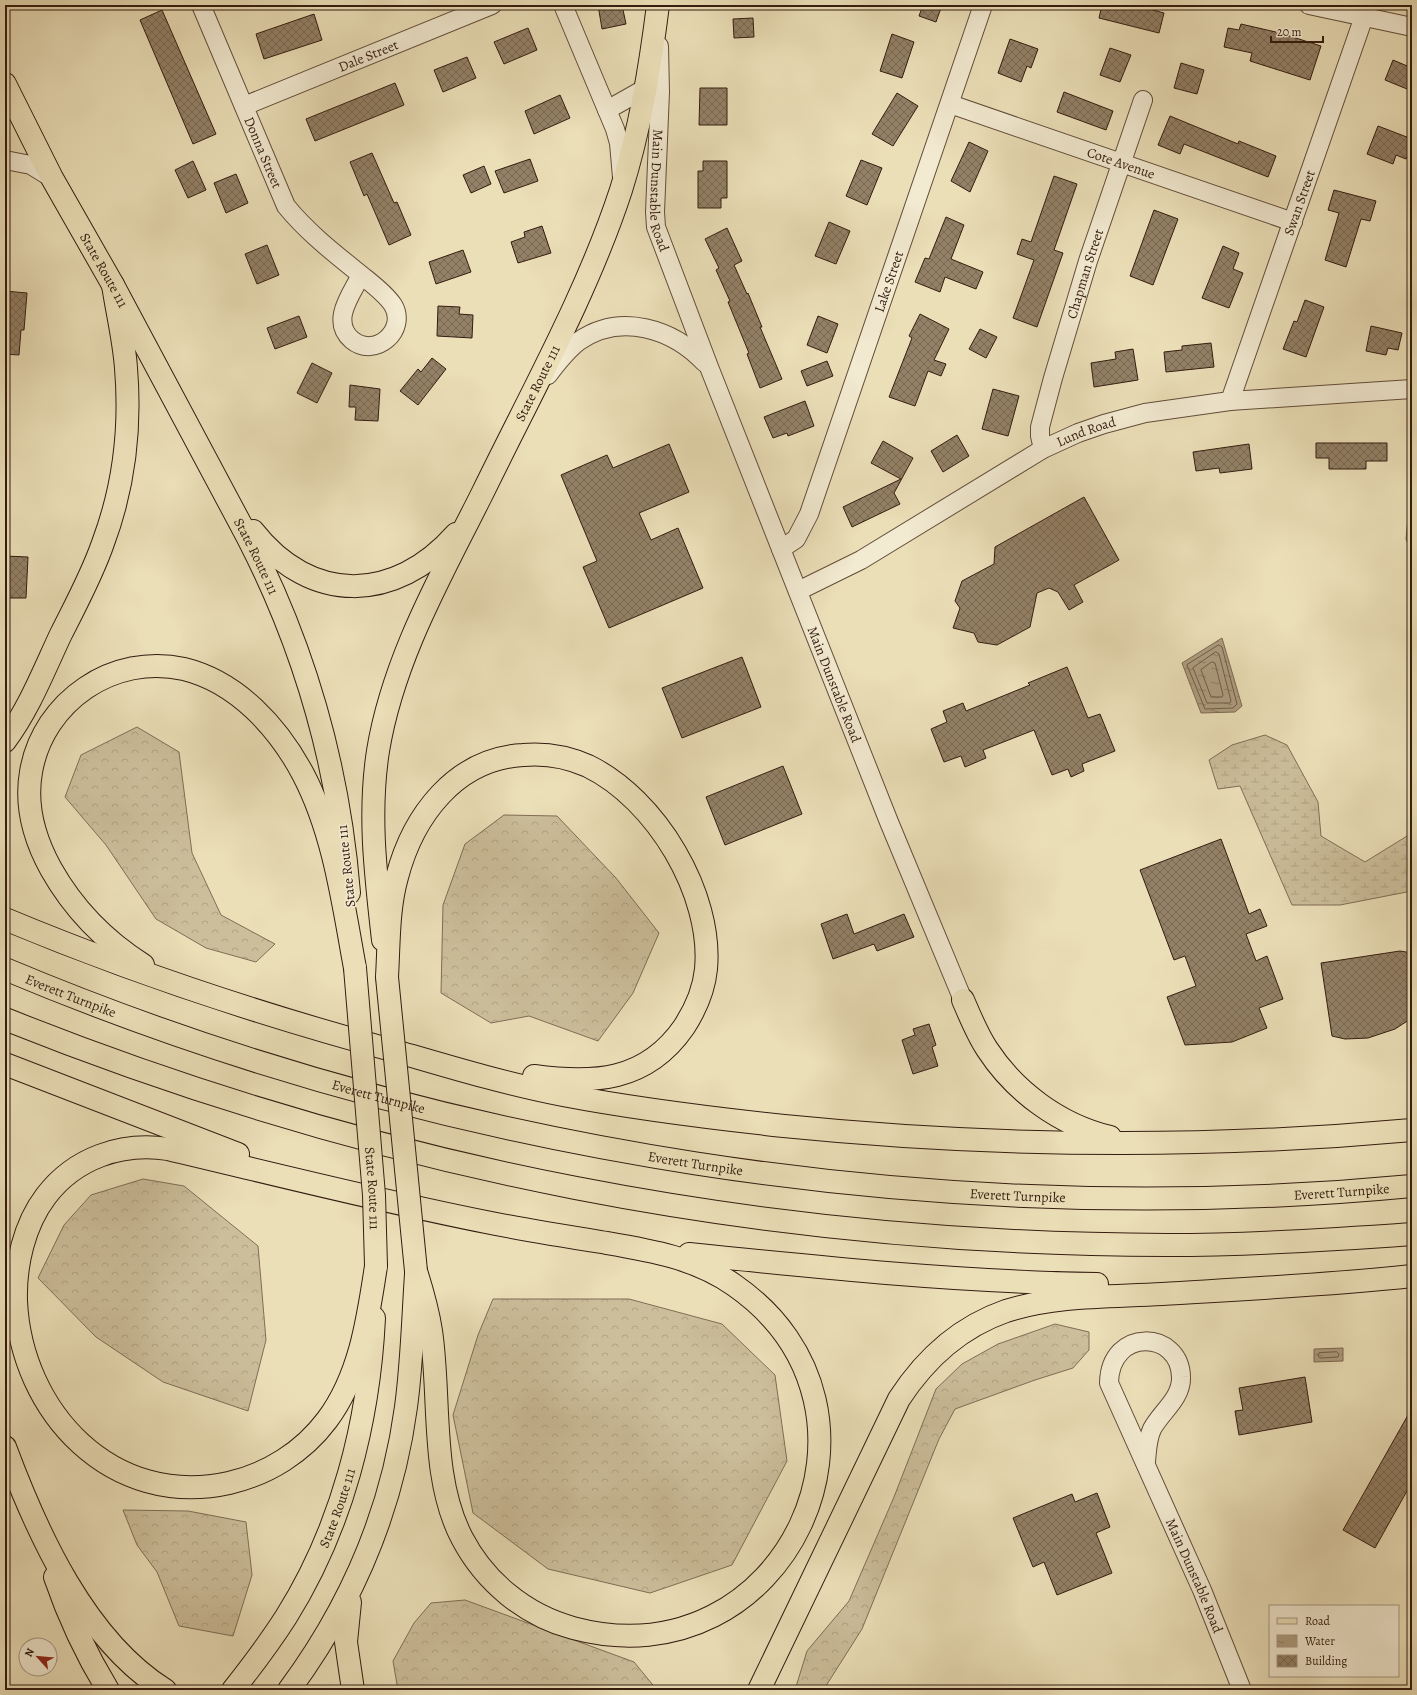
<svg xmlns="http://www.w3.org/2000/svg" width="1417" height="1695" viewBox="0 0 1417 1695" font-family="Alegreya,serif">
  <defs>
    <pattern id="grass-dots" width="8" height="8" patternUnits="userSpaceOnUse"><rect width="8" height="8" fill="#ccbe9b"/><path d="M2 2h.1M6 6h.1" fill="none" stroke="#b0a384" stroke-width="1.8" stroke-linecap="round"/></pattern>
    <pattern id="forest-crowns" width="20" height="18" patternUnits="userSpaceOnUse"><rect width="20" height="18" fill="#ccbe9b"/><path d="M2 6a3 3 0 1 1 6 0M12 15a3 3 0 1 1 6 0" fill="none" stroke="#b0a384"/></pattern>
    <pattern id="wetland-marsh" width="20" height="14" patternUnits="userSpaceOnUse"><rect width="20" height="14" fill="#ccbe9b"/><path d="M1 5h8M5 5V1M11 12h8M15 12V8" fill="none" stroke="#b0a384"/></pattern>
    <pattern id="water-ripples" width="26" height="14" patternUnits="userSpaceOnUse"><rect width="26" height="14" fill="#ad9d7f"/><path d="M2 4q2-2 4 0t4 0M15 11q2-2 4 0t4 0" fill="none" stroke="#8e7f67"/></pattern>
    <pattern id="building-cross-hatch" width="8" height="8" patternUnits="userSpaceOnUse"><rect width="8" height="8" fill="#938167"/><path d="M0 0l8 8M0 8l8-8" fill="none" stroke="#796953"/></pattern>
  </defs>
  <rect width="100%" height="100%" fill="#ebdfb8"/>
  <filter id="stains"><feTurbulence type="fractalNoise" baseFrequency=".005" numOctaves="4"/><feColorMatrix values="0 0 0 0 .2 0 0 0 0 .09 0 0 0 0 .02 0 0 0 .5 -.17"/></filter>
  <radialGradient id="worn" r=".72"><stop offset=".6" stop-color="#630" stop-opacity="0"/><stop offset="1" stop-color="#630" stop-opacity=".3"/></radialGradient>
  <path fill="url(#grass-dots)" stroke="#806d56" d="M1412 475V554L1406 539Z"/>
  <path fill="url(#forest-crowns)" stroke="#806d56" d="M137 727 179 752 192 853 221 915 275 944 256 962 206 948 156 919 106 845 65 797 81 755Z
    M504 815 557 816 616 878 659 933 633 993 598 1041 529 1016 491 1023 441 993 443 905 465 844Z
    M143 1179 184 1186 258 1246 266 1340 248 1411 163 1382 96 1337 38 1278 64 1225 91 1195Z
    M493 1299H629L722 1324 775 1375 787 1461 732 1565 650 1593 548 1569 473 1513 453 1415 478 1335Z
    M1055 1324 1089 1332V1350L1073 1368 1035 1380 955 1409 939 1439 862 1629 824 1689 795 1690 807 1651 849 1601 894 1497 936 1389 962 1364 998 1344Z
    M123 1510 188 1511 246 1522 252 1575 233 1636 179 1626 157 1572 137 1545Z
    M465 1600 634 1662 657 1690H398L393 1661 414 1623 431 1603Z"/>
  <path fill="url(#wetland-marsh)" stroke="#806d56" d="M1265 735 1287 745 1318 802 1321 836 1365 862 1412 833V891L1340 905H1292L1240 786 1218 789 1209 760 1232 745Z"/>
  <path fill="url(#water-ripples)" stroke="#7d6953" d="M1222 638 1242 706 1235 712 1201 713 1182 663Z
    M1343 1348V1361L1314 1362V1349Z"/>
  <g fill="none" stroke-linecap="round" stroke-linejoin="round">
    <path stroke="#705c48" stroke-width="1" d="M1219 645 1222 647 1237 704 1233 708 1205 709 1187 665Z
      M1216 652 1219 654 1231 701 1230 703H1207L1193 668Z
      M1212 662 1215 663 1223 695 1222 697H1211L1201 670Z
      M1337 1352 1339 1354 1338 1357 1320 1358 1318 1356 1319 1353Z"/>
  </g>
  <path fill="url(#building-cross-hatch)" stroke="#341c10" d="M598 5H622L626 24 602 29Z
    M923 5H942L936 22 919 16Z
    M1102 5H1146V8L1164 13 1159 33 1099 18Z
    M162 10 216 134 193 144 140 20Z
    M314 14 322 40 264 59 256 34Z
    M753 18 754 37 734 38 733 19Z
    M1241 24 1280 33 1321 46 1310 80 1250 61 1252 53 1224 47 1228 28 1239 30Z
    M528 28 537 50 504 64 494 42Z
    M892 34 914 42 902 78 880 71Z
    M1010 39 1038 49 1031 68 1027 66 1021 82 998 73Z
    M1110 48 1131 55 1120 82 1100 75Z
    M467 57 476 78 443 92 434 70Z
    M1393 60 1412 68V91L1385 80Z
    M1181 63 1204 70 1197 94 1174 88Z
    M395 83 404 105 315 141 306 119Z
    M700 88H727V125H699Z
    M1064 92 1113 111 1106 130 1057 112Z
    M897 93 918 106 893 146 872 134Z
    M560 95 570 118 534 134 525 111Z
    M1170 116 1238 144 1239 141 1276 156 1268 177 1184 144 1180 154 1158 145Z
    M1378 126 1412 139V145L1406 159 1396 155 1393 164 1367 154Z
    M969 142 988 151 970 192 951 181Z
    M372 153 394 203 397 202 411 235 389 245 367 194 364 196 350 162Z
    M530 159 538 181 504 193 495 171Z
    M861 160 882 168 867 205 846 196Z
    M193 161 206 190 188 198 175 170Z
    M703 161H727V198H721V208H698V171H703Z
    M484 166 491 184 471 193 463 175Z
    M236 174 248 203 226 213 214 183Z
    M1054 176 1077 184 1054 250 1063 253 1037 327 1013 318 1034 260 1017 254 1022 239 1031 242Z
    M1334 190 1376 201 1370 221 1361 219 1346 267 1325 260 1339 213 1328 210Z
    M1154 210 1178 219 1153 285 1130 276Z
    M946 217 964 225 951 259 983 272 976 289 945 277 940 292 915 282 925 258 929 259Z
    M829 222 850 231 836 264 815 256Z
    M542 226 551 253 518 263 511 242 525 237 524 232Z
    M727 228 742 261 734 265 747 294 748 293 762 327H760L782 379 760 388 747 354 749 353 728 302 730 301 716 270 719 268 705 239Z
    M267 245 279 275 257 284 245 254Z
    M1223 246 1239 253 1233 269 1243 273 1229 308 1202 298Z
    M463 250 471 272 436 284 429 262Z
    M5 291 27 293 24 330H21L19 355 5 354Z
    M1305 300 1324 307 1306 357 1283 349 1294 321 1297 322Z
    M438 306 460 307 459 314 473 315 472 338 437 336Z
    M920 314 949 329 934 360 946 364 941 376 928 371 915 406 889 397 912 338 909 336Z
    M299 316 307 337 275 349 267 328Z
    M818 316 838 324 827 353 807 345Z
    M1371 326 1402 333 1398 350 1388 348 1386 355 1366 351Z
    M980 329 997 337 986 358 969 349Z
    M1211 343 1214 367 1166 372 1164 352 1182 350V346Z
    M1133 349 1138 380 1094 387 1091 363 1116 359 1115 352Z
    M432 358 446 369 418 405 400 391 418 369 421 372Z
    M827 361 833 376 807 386 801 371Z
    M312 363 332 373 317 403 297 393Z
    M350 385 380 389 378 421 355 420 356 407H349Z
    M993 389 1019 396 1008 436 982 429Z
    M805 401 814 426 788 436 787 433 773 438 764 417Z
    M957 435 969 456 943 472 931 451Z
    M883 441 913 458 894 493 900 504 852 527 843 507 901 479 871 463Z
    M1316 443H1387V461H1366V469H1329V458H1316Z
    M669 444 689 492 639 513 651 540 678 528 703 588 609 628 583 567 597 561 561 475 607 455 613 468Z
    M1249 444 1252 469 1220 473 1219 468 1196 471 1193 452Z
    M1084 497 1119 560 1074 585 1083 602 1069 610 1058 592 1049 588 1037 593 1030 627 997 645 978 642 974 633 953 628 960 608 955 601 962 581 994 564 995 547Z
    M5 556 28 557 26 598H5Z
    M742 657 761 707 682 738 662 688Z
    M1067 667 1088 718 1100 714 1115 751 1082 764 1084 771 1071 777 1068 769 1052 775 1034 730 983 750 986 758 965 767 961 756 944 762 931 729 947 722 943 711 963 703 966 711 1030 685 1028 683Z
    M783 766 802 814 725 845 706 797Z
    M1221 839 1249 914 1260 909 1267 926 1246 934 1256 961 1267 956 1283 999 1259 1008 1267 1028 1232 1042 1185 1045 1167 997 1196 986 1185 956 1174 960 1140 870Z
    M847 914 854 934 904 914 914 937 877 951 874 944 833 959 821 924Z
    M1400 951 1412 953V1018L1395 1029 1368 1038 1345 1039 1332 1036 1321 963Z
    M929 1024 936 1045 932 1047 938 1066 913 1074 902 1040 915 1035 913 1029Z
    M1305 1377 1312 1422 1239 1435 1235 1411 1243 1410 1239 1388Z
    M1412 1408V1482L1375 1548 1343 1530Z
    M1097 1493 1110 1527 1096 1533 1112 1573 1057 1595 1044 1562 1033 1567 1013 1518 1072 1494 1075 1502Z"/>
  <g fill="none" stroke-linecap="round" stroke-linejoin="round">
    <defs>
      <g id="minor">
        <path id="s1" d="M201 5 286 206C307 232 334 253 360 274 371 283 385 293 393 305 408 330 375 359 352 340 330 321 351 295 361 275"/>
        <path d="M563 5 615 129 619 143 622 177"/>
        <path d="M1309 5 1412 27"/>
        <path id="s2" d="M659 46 660 92 655 212 656 227 709 367 889 822 963 1000"/>
        <path id="s3" d="M950 104 1293 222"/>
        <path id="s4" d="M244 106 492 5"/>
        <path d="M607 110 646 88"/>
        <path d="M5 160 31 165 52 178"/>
        <path d="M548 375C557 363 567 350 579 341 621 312 673 329 705 363"/>
        <path id="s5" d="M1230 401 1368 5"/>
        <path id="s6" d="M1043 449 1040 436V427L1053 378 1088 261 1143 100"/>
        <path id="s7" d="M781 549 796 539 809 514 983 5"/>
        <path id="s8" d="M798 591 861 560 1043 449 1078 433 1104 424 1145 413 1230 401 1412 389"/>
        <path id="s9" d="M1146 1462C1147 1451 1147 1440 1152 1429 1161 1412 1182 1398 1181 1377 1180 1330 1110 1327 1109 1383L1202 1590 1242 1690"/>
      </g>
      <g id="major">
        <path id="s10" d="M5 84 52 178 113 285 247 536C305 648 339 768 349 893"/>
        <path d="M253 531C311 605 395 603 456 534"/>
        <path id="s11" d="M383 940C376 877 368 815 378 751 393 659 441 576 482 494 530 395 587 294 621 190 640 130 650 68 658 5"/>
        <path d="M350 1602 346 1642 353 1690"/>
        <path id="s12" d="M233 1690C252 1666 270 1642 286 1617 342 1528 369 1422 374 1318"/>
        <path d="M289 1690C351 1606 392 1511 406 1407 412 1363 413 1318 416 1274"/>
      </g>
      <g id="highway">
        <path d="M5 741C29 709 44 670 61 634 76 604 92 575 103 543 124 487 131 428 126 368 124 340 117 312 113 285"/>
        <path d="M5 919C132 972 262 1015 395 1051 450 1067 506 1084 563 1095 636 1109 710 1118 784 1126 993 1147 1203 1149 1412 1130"/>
        <path d="M143 965C105 941 73 908 51 869 35 840 25 806 31 772 43 701 114 653 184 669 237 682 278 727 303 774 334 833 343 903 355 968"/>
        <path id="s13" d="M5 969C443 1153 939 1231 1412 1186"/>
        <path d="M387 977C389 943 388 909 397 877 413 816 455 759 523 755 545 753 568 757 588 766 656 799 713 894 706 969 704 990 695 1010 684 1027 646 1082 593 1084 534 1076"/>
        <path d="M963 1000C970 1016 977 1034 987 1049 1015 1092 1060 1125 1110 1137"/>
        <path d="M5 1019C380 1169 763 1244 1167 1245 1249 1245 1330 1240 1412 1234"/>
        <path d="M5 1064 238 1154"/>
        <path d="M689 1254C825 1268 961 1282 1097 1284"/>
        <path d="M376 1266C368 1319 360 1376 327 1420 303 1452 268 1474 229 1483 112 1509 21 1412 16 1301 15 1265 24 1225 46 1196 75 1158 121 1142 168 1149 274 1174 380 1201 486 1222 525 1230 563 1236 601 1242 648 1250 694 1257 734 1285 914 1410 785 1685 573 1628 525 1615 485 1582 462 1538 430 1477 441 1397 431 1331 428 1311 422 1290 416 1271"/>
        <path d="M5 1447C37 1533 85 1640 165 1690"/>
        <path d="M55 1577C69 1618 86 1654 108 1690"/>
        <path d="M759 1690 899 1399C925 1359 960 1327 1006 1311 1056 1295 1111 1297 1162 1294 1245 1289 1329 1285 1412 1276"/>
      </g>
    </defs>
    <use href="#minor" stroke="#624d3a" stroke-width="20"/>
    <use href="#major" stroke="#341c10" stroke-width="24"/>
    <use href="#highway" stroke="#341c10" stroke-width="24"/>
    <use href="#minor" stroke="#f2ead1" stroke-width="18"/>
    <use href="#major" stroke="#ebdfb8" stroke-width="22"/>
    <use href="#highway" stroke="#ebdfb8" stroke-width="22"/>
    <defs>
      <g id="major-bridge">
        <path id="s14" d="M355 968 374 1195 376 1266"/>
        <path d="M387 977 416 1271"/>
      </g>
    </defs>
    <use href="#major-bridge" stroke="#341c10" stroke-width="24" stroke-linecap="butt"/>
    <use href="#major-bridge" stroke="#ebdfb8" stroke-width="22"/>
  </g>
  <g text-anchor="middle" stroke-width="3" stroke-linejoin="round" paint-order="stroke">
    <g font-size="14" fill="#341c10" stroke="#f2ead1">
      <text dy="5" stroke="none"><textPath href="#s4" startOffset="134">Dale Street</textPath></text>
      <text dy="5" stroke="none"><textPath href="#s1" startOffset="160">Donna Street</textPath></text>
      <text dy="5" stroke="none"><textPath href="#s3" startOffset="181">Cote Avenue</textPath></text>
      <text dy="5" stroke="none"><textPath href="#s2" startOffset="145">Main Dunstable Road</textPath></text>
      <text dy="5" stroke="none"><textPath href="#s5" startOffset="210">Swan Street</textPath></text>
      <text dy="5" stroke="none"><textPath href="#s10" startOffset="211">State Route 111</textPath></text>
      <text dy="5" stroke="none"><textPath href="#s6" startOffset="182">Chapman Street</textPath></text>
      <text dy="5" stroke="none"><textPath href="#s7" startOffset="292">Lake Street</textPath></text>
      <text dy="5" stroke="none"><textPath href="#s11" startOffset="592">State Route 111</textPath></text>
      <text dy="5" stroke="none"><textPath href="#s8" startOffset="330">Lund Road</textPath></text>
      <text dy="5" stroke="none"><textPath href="#s10" startOffset="535">State Route 111</textPath></text>
      <text dy="5" stroke="none"><textPath href="#s2" startOffset="672">Main Dunstable Road</textPath></text>
      <text transform="translate(346 866) rotate(-96)" y="5">State Route 111</text>
      <text dy="5" stroke="none"><textPath href="#s13" startOffset="71">Everett Turnpike</textPath></text>
      <text dy="5" stroke="none"><textPath href="#s13" startOffset="395">Everett Turnpike</textPath></text>
      <text dy="5" stroke="none"><textPath href="#s13" startOffset="719">Everett Turnpike</textPath></text>
      <text dy="5" stroke="none"><textPath href="#s14" startOffset="221">State Route 111</textPath></text>
      <text dy="5" stroke="none"><textPath href="#s13" startOffset="1367">Everett Turnpike</textPath></text>
      <text dy="5" stroke="none"><textPath href="#s13" startOffset="1043">Everett Turnpike</textPath></text>
      <text dy="5" stroke="none"><textPath href="#s12" startOffset="211">State Route 111</textPath></text>
      <text dy="5" stroke="none"><textPath href="#s9" startOffset="423">Main Dunstable Road</textPath></text>
    </g>
  </g>
  <rect width="1417" height="1695" fill="none" stroke="#ebdfb8" stroke-width="20"/>
  <rect x="6" y="6" width="1405" height="1683" fill="none" stroke="#341c10" stroke-width="2"/>
  <rect x="10" y="10" width="1397" height="1675" fill="none" stroke="#341c10"/>
  <rect x="1269" y="1605" width="130" height="72" fill="#f2ead1" stroke="#a69884"/>
  <rect x="1277" y="1618" width="20" height="6" fill="#ebdfb8" stroke="#a69884"/>
  <text x="1305" y="1625" font-size="12" fill="#341c10">Road</text>
  <rect x="1277" y="1635" width="20" height="12" fill="url(#water-ripples)" stroke="#a69884"/>
  <text x="1305" y="1645" font-size="12" fill="#341c10">Water</text>
  <rect x="1277" y="1655" width="20" height="12" fill="url(#building-cross-hatch)" stroke="#a69884"/>
  <text x="1305" y="1665" font-size="12" fill="#341c10">Building</text>
  <g transform="translate(38 1657) rotate(297)"><circle r="19" fill="#f2ead1" stroke="#a69884"/>
  <path d="M0-3L7 15L0 10L-7 15Z" fill="#8f2418"/>
  <text y="-6" font-size="11" font-weight="bold" text-anchor="middle" fill="#341c10">N</text>
  </g>
  <path d="M1271 36v6h52v-6" fill="none" stroke="#341c10" stroke-width="2"/>
  <text x="1277" y="36" font-size="12" fill="#341c10" stroke="#f2ead1" stroke-width="3" paint-order="stroke">20 m</text>
  <rect width="100%" height="100%" filter="url(#stains)"/>
  <rect width="100%" height="100%" fill="url(#worn)"/>
</svg>
